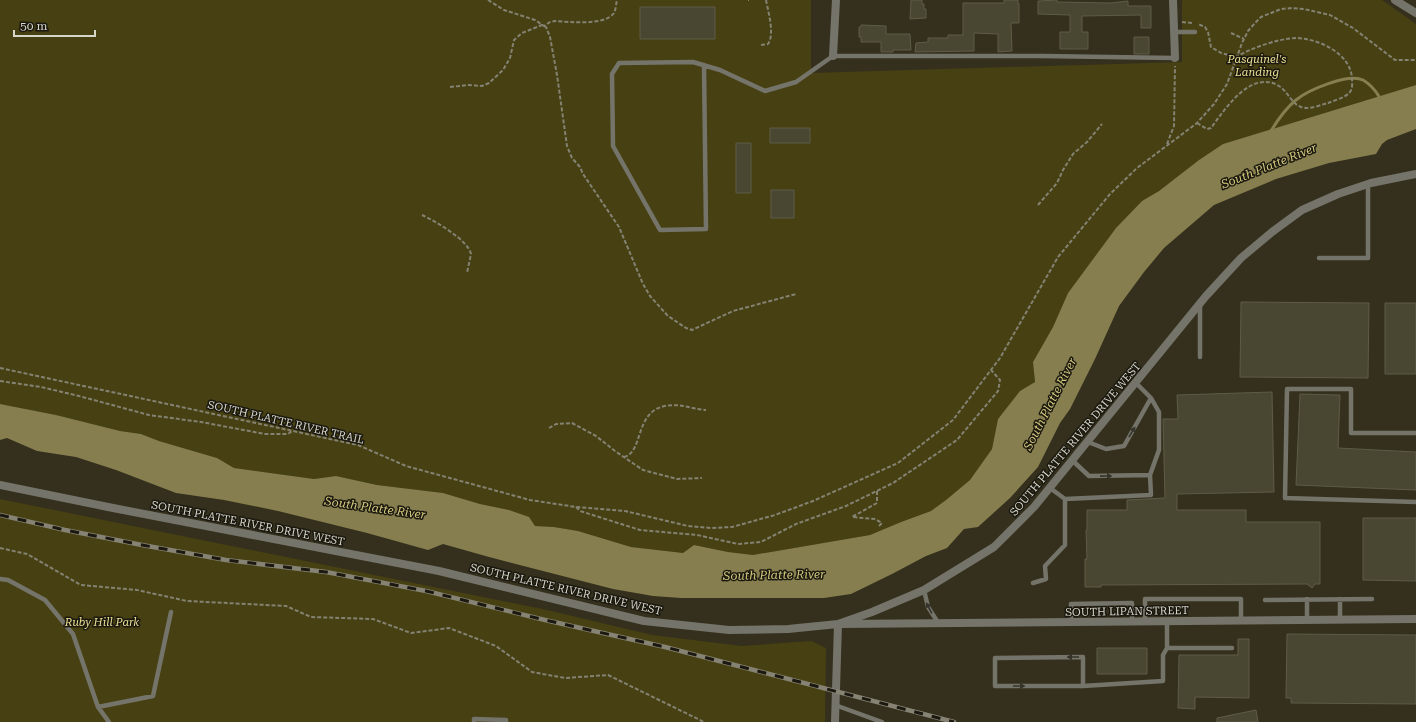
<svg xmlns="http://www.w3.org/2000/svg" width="1416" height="722" viewBox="0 0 1416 722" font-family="'Roboto Serif',serif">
  <rect width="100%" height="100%" fill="#34301d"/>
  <path fill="#474012" d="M0 0H811V73L1182 62V0H1382L1416 24V85L1223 144 1199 160 1159 191 1142 201 1116 228 1068 293 1053 327 1033 362 1035 382 1020 391 998 419 992 449 970 480 946 500 931 511 901 522 870 535 753 555 728 552 694 545 683 553 631 547 578 531 554 527 535 526 509 510 480 504 443 493 377 485 336 476 314 479 234 468 217 458 159 441 141 434 120 431 56 415 0 404Z
    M0 499 547 610 652 635 742 646 811 641 826 648 825 722H0Z"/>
  <path fill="#867e4e" d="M1416 85V129L1387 140 1382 144 1376 154 1329 163 1276 179 1214 205 1164 248 1144 272 1119 306 1095 359 1070 409 1060 423 1038 467 1010 498 978 527 964 529 947 548 926 556 892 574 851 594 824 598H681L653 596 613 589 489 557 443 544 428 550 367 533 278 511 224 500 176 493 116 470 76 457 37 451 7 438 0 440V404L56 415 120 431 141 434 159 441 217 458 234 468 314 479 336 476 377 485 443 493 480 504 509 510 529 517 535 526 554 527 578 531 631 547 683 553 694 545 728 552 753 555 870 535 901 522 931 511 946 500 970 480 992 449 998 419 1020 391 1035 382 1033 362 1053 327 1068 293 1116 228 1142 201 1159 191 1199 160 1223 144Z"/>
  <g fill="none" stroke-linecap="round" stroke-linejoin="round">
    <path stroke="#867e4e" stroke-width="3" d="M1271 131C1277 121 1286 108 1296 100 1308 90 1348 73 1363 80 1370 84 1376 91 1380 98"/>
  </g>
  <path fill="#494631" stroke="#5e5b46" d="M911 0H922V4H924V9H926V18L910 19Z
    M1004 0H1018V4H1019V23H1011L1012 51 998 52V34L974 33V51L915 52 916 43 928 42V38H948V35H963V3H1004Z
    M1057 0V2L1111 3 1128 1V6H1151V28H1141V15L1082 16V32H1088V49H1060V32H1070V15L1038 14V1Z
    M640 7H715V39H640Z
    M861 25 886 26V34H910L911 50H893V52H881V42H861V37H859V27H861Z
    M1134 37H1149V54H1134Z
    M770 128H810V143H770Z
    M736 143H751V193H736Z
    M771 190H794V218H771Z
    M1241 302 1369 303 1368 378 1240 377Z
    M1385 303H1416V374H1385Z
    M1272 392 1274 492 1177 494V510H1246V522H1320V584H1315L1312 588 1307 584 1101 585V587H1085V559H1087L1086 530H1087V510H1127V500L1165 498 1163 419H1178L1177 395Z
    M1300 394 1340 395 1338 448 1416 452V490L1296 485Z
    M1363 518H1416V581L1363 580Z
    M1287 634 1416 635V704L1291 703V698H1286Z
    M1238 639H1249V698L1195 697V709L1178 708 1179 655H1238Z
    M1097 648H1147V674H1097Z
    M1256 710 1258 722H1217V718Z"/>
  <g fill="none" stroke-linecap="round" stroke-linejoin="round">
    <path stroke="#848272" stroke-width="2" stroke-dasharray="4 2" stroke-linecap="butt" d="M488 0 504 10 535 20 544 26 550 22 555 21C569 22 605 26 614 13 616 9 616 4 617 0
      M748 0H749
      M1182 22 1192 23
      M1231 33 1244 39
      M761 45 768 44C775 34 768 11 766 0
      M450 87 469 85 482 86 489 83 503 70 510 58 514 40 522 33 542 25 546 27 550 37 557 75 567 146 572 158 580 167 583 174 619 227 643 284 650 296 668 316 686 328 692 330 733 311 796 294
      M1197 123 1207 129 1211 128C1225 109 1251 69 1279 86 1288 92 1292 104 1301 107 1309 110 1320 105 1328 103 1335 100 1345 98 1350 92 1353 88 1352 82 1352 78 1350 53 1319 39 1297 38 1280 38 1251 48 1236 57L1221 53 1211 47 1208 32 1205 27 1198 24
      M1167 144 1174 126 1175 66
      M1038 205 1057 183 1063 170 1073 154 1087 142 1102 124
      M422 215C435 221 468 240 471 254L467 273
      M0 368 358 445 406 466 530 500 576 507 625 511 688 526 711 528 732 527 775 515 813 501 898 463 953 420 1000 358 1058 257 1110 194 1137 168 1197 123 1214 104 1227 84 1242 43 1248 31 1255 23 1261 17 1281 9 1292 8 1304 9 1330 15 1353 28 1395 60H1416
      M0 381 41 387 79 396 149 415 201 422 265 434H288L292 431
      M549 428 556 424 572 423 596 436 615 451 643 470 677 479 702 478
      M624 457C644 452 634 412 665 406 681 403 691 409 706 410
      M877 491V503L852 517 875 519 882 523 878 527
      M576 507 580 511 640 530 697 535 738 544 761 542 796 524 846 506 893 483 957 440 998 391 1000 380 991 370
      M0 548 27 554 81 585 137 590 187 601 286 606 311 617 373 619 411 633 449 628 496 646 532 672 565 678 608 675 704 722"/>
    <path stroke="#75746a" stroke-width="4.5" d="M1174 32H1195
      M704 65 706 229 660 230 613 146 612 74 619 63 693 62 720 70 765 91 796 82 833 56H1042L1175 58
      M1319 258H1368V184
      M1200 357V304
      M1416 433H1351V389H1287L1285 498 1416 502
      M1088 442 1106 449 1124 446 1151 398 1136 383
      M1073 461 1089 476 1150 475
      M1050 488 1065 499 1151 495 1150 475 1159 450V412L1151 398
      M0 579 8 580 45 600 73 634 98 707 109 722
      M1033 583 1046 579 1045 566 1065 545V499
      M924 590 928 607 939 624
      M1307 599V620
      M1265 600 1372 599
      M1340 620V599
      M1167 621V648H1232
      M1071 622V604L1132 603V622
      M1145 622V599H1241V621
      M1083 686V657L995 658V686H1083L1163 681V655L1167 648
      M835 705 882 722
      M98 707 153 696 171 612
      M474 722V719L506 720V722"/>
    <path stroke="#75746a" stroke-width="8" d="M1173 0 1175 58
      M1395 0 1416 13
      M833 56 836 0
      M839 624 1416 619"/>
    <path stroke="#75746a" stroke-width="8" d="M0 485 108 507 439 571 644 621 729 630 788 629 838 624 872 612 924 590 994 547 1034 507 1206 296 1241 258 1272 232 1302 210 1338 194 1371 183 1416 174
      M835 722 838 624"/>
    <defs>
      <path id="rail" d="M0 515 65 530 142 545 226 560 326 572 426 591 545 620 665 647 954 722"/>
    </defs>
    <use href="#rail" stroke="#868374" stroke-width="4.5"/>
    <use href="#rail" stroke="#1a180f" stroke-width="3" stroke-dasharray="9" stroke-linecap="butt"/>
  </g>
  <defs><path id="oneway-solid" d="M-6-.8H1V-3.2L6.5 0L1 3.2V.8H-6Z"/></defs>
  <g fill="#35342a">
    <use href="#oneway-solid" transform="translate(1132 432) rotate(-59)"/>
    <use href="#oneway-solid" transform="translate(1106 476) rotate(-1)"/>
    <use href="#oneway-solid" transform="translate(929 608) rotate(-118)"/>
    <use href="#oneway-solid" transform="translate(1073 657) rotate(180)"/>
    <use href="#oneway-solid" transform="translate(1019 686)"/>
  </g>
  <g text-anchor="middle" stroke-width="3" stroke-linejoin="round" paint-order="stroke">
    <g font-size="11" font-style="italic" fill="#ede194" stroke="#1a180f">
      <text x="1257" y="63">Pasquinel's<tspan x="1257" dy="13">Landing</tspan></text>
      <text x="102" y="626">Ruby Hill Park</text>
    </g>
    <g font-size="11" fill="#d7d6ca" stroke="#1a180f">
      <text transform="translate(286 422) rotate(13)" y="4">SOUTH PLATTE RIVER TRAIL</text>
      <text transform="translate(1075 439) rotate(-50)" y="4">SOUTH PLATTE RIVER DRIVE WEST</text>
      <text transform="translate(248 523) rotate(11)" y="4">SOUTH PLATTE RIVER DRIVE WEST</text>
      <text transform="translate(566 589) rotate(13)" y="4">SOUTH PLATTE RIVER DRIVE WEST</text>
      <text transform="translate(1127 611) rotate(-1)" y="4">SOUTH LIPAN STREET</text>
    </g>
    <g font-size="12" font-style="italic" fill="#d6ca7f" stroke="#1a180f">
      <text transform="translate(1269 166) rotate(-22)" y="4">South Platte River</text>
      <text transform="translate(1050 404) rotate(-63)" y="4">South Platte River</text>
      <text transform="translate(375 508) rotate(8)" y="4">South Platte River</text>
      <text transform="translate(774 575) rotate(-1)" y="4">South Platte River</text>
    </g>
  </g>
  <path d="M14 30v6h81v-6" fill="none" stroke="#d7d6ca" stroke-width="2"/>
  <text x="20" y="30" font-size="12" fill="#d7d6ca" stroke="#1a180f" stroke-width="3" paint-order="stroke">50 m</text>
</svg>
